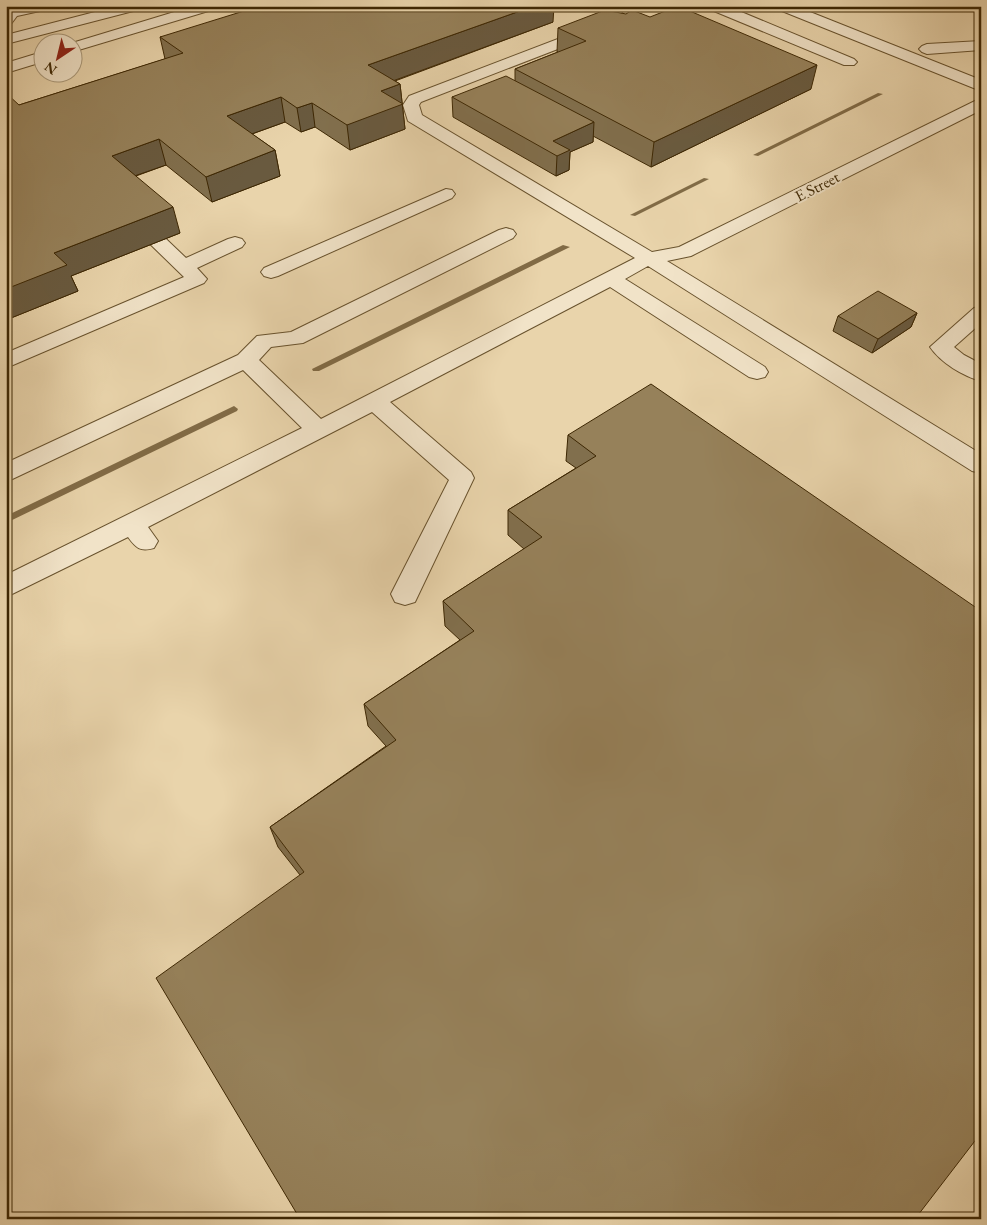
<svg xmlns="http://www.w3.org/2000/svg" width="987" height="1225" viewBox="0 0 987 1225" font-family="'EB Garamond',serif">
  <rect width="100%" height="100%" fill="#e9d4ab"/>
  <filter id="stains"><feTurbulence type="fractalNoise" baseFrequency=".004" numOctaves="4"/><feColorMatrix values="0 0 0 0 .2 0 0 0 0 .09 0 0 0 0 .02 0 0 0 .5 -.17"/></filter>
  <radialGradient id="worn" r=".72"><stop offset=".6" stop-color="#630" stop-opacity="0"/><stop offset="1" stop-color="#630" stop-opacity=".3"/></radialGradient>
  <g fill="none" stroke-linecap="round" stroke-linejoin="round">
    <path fill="#816b46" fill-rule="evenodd" d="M878 93 883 94 758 156 753 155Z
      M704 178 709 179 635 216 630 215Z
      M563 245 570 247 319 371H313L312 369Z
      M234 406 238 409 237 411 6 523V516Z"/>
    <defs>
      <path id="minor" d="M23 6H51L49 9 17 16 11 24 6 25 7 10Z
        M118 6H143L141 9 6 44V35Z
        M194 6H217L215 9 72 52V43Z
        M612 6H631L622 12 609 26 594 35 421 102 419 105 422 115 652 252 679 247 981 98V110L691 256 667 261 981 454V473L972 471 648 266 625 279 765 367 768 372 765 377 757 379 749 377 610 287 390 402 471 472 474 478 415 602 405 605 395 602 391 594 449 480 372 412 148 527 158 541 154 548C140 552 136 548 128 537L6 597V575L302 428 243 370 6 482V463L238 355 257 336 291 332 499 230 506 228 513 230 516 234 513 238 303 343 271 347 259 360 321 419 635 258 408 121 403 105 409 96 584 29 599 20Z
        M707 6H727L854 59 857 62 854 65H844L709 9Z
        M775 6H795L981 80V91L777 9Z
        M981 41V50L927 54 922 52 919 49 922 46 927 44Z
        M42 52V62L6 73V63Z
        M446 189 452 190 455 194 452 198 278 276 271 278 264 276 261 272 264 268Z
        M158 236 165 238 186 258 228 239 235 237 242 239 245 243 242 247 197 268 207 279 204 283 6 368V353L184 277 148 242 151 238Z
        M981 306V323L954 347 964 355 981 364V381C963 376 941 363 930 347L974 308Z"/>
    </defs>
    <use href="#minor" stroke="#68522d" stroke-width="2"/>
    <use href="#minor" fill="#f1e3c8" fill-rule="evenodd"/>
  </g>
  <path fill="#816f4d" stroke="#3d2703" d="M553 22 395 81 400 84 405 129 350 150 315 127 301 132 285 122 252 134 275 150 280 176 212 202 166 165 136 176 180 233 71 276 78 291 6 320 19 105 165 59 160 37Z
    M558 28 811 89 651 167 593 136V142L570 152 569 170 556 176 453 117 452 97 515 81V69L558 52H557Z
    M917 313 911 327 872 353 833 331 838 316Z
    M568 435 981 611 300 875 278 847 270 827 386 746 368 726 364 704 460 640 445 626 443 601 524 549 508 535V510L576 468 566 461Z"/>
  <path fill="#695a3f" stroke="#3d2703" d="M534 6H554L553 22 371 89 368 65Z
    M817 65 811 89 651 167 654 142Z
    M400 84 405 129 350 150 347 125 381 91Z
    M281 97 285 122 232 141 227 116Z
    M312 103 315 127 301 132 297 108Z
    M594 122 593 142 570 152 569 170 556 176 557 156 553 141Z
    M159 139 166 165 120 181 112 156Z
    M275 150 280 176 212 202 206 177Z
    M173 207 180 233 71 276 78 291 6 320V289L54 253Z
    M917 313 911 327 872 353 878 339Z"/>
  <path fill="#96815a" stroke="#3d2703" d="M260 6H534L368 65 400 84 381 91 403 104 347 125 312 103 297 108 281 97 227 116 275 150 206 177 159 139 112 156 173 207 54 253 67 265 6 289V93L19 105 183 53 160 37Z
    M678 6 817 65 654 142 515 69 586 41 558 28 605 10 626 14 632 10 650 17Z
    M506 76 594 122 553 141 570 150 557 156 452 97Z
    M878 291 917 313 878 339 838 316Z
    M651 384 981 611V1133L915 1219H300L156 978 304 872 270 827 396 740 364 704 474 631 443 601 542 537 508 510 596 456 568 435Z"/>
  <g text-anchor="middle" stroke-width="4" stroke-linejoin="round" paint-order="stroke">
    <g font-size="16" fill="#3d2703" stroke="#f1e3c8">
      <text transform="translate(817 186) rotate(-27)" y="6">E Street</text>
    </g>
  </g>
  <rect width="987" height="1225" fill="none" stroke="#e9d4ab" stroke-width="25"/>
  <rect x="8" y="8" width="972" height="1210" fill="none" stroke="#3d2703" stroke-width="2.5"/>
  <rect x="12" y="12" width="962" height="1200" fill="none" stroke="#3d2703"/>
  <g transform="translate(58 58) rotate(215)"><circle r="24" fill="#f1e3c8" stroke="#a99879"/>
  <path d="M0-4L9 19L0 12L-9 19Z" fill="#8f2418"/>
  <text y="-8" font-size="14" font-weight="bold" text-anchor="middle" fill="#3d2703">N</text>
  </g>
  <rect width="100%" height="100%" filter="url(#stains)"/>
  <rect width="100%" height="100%" fill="url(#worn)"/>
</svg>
